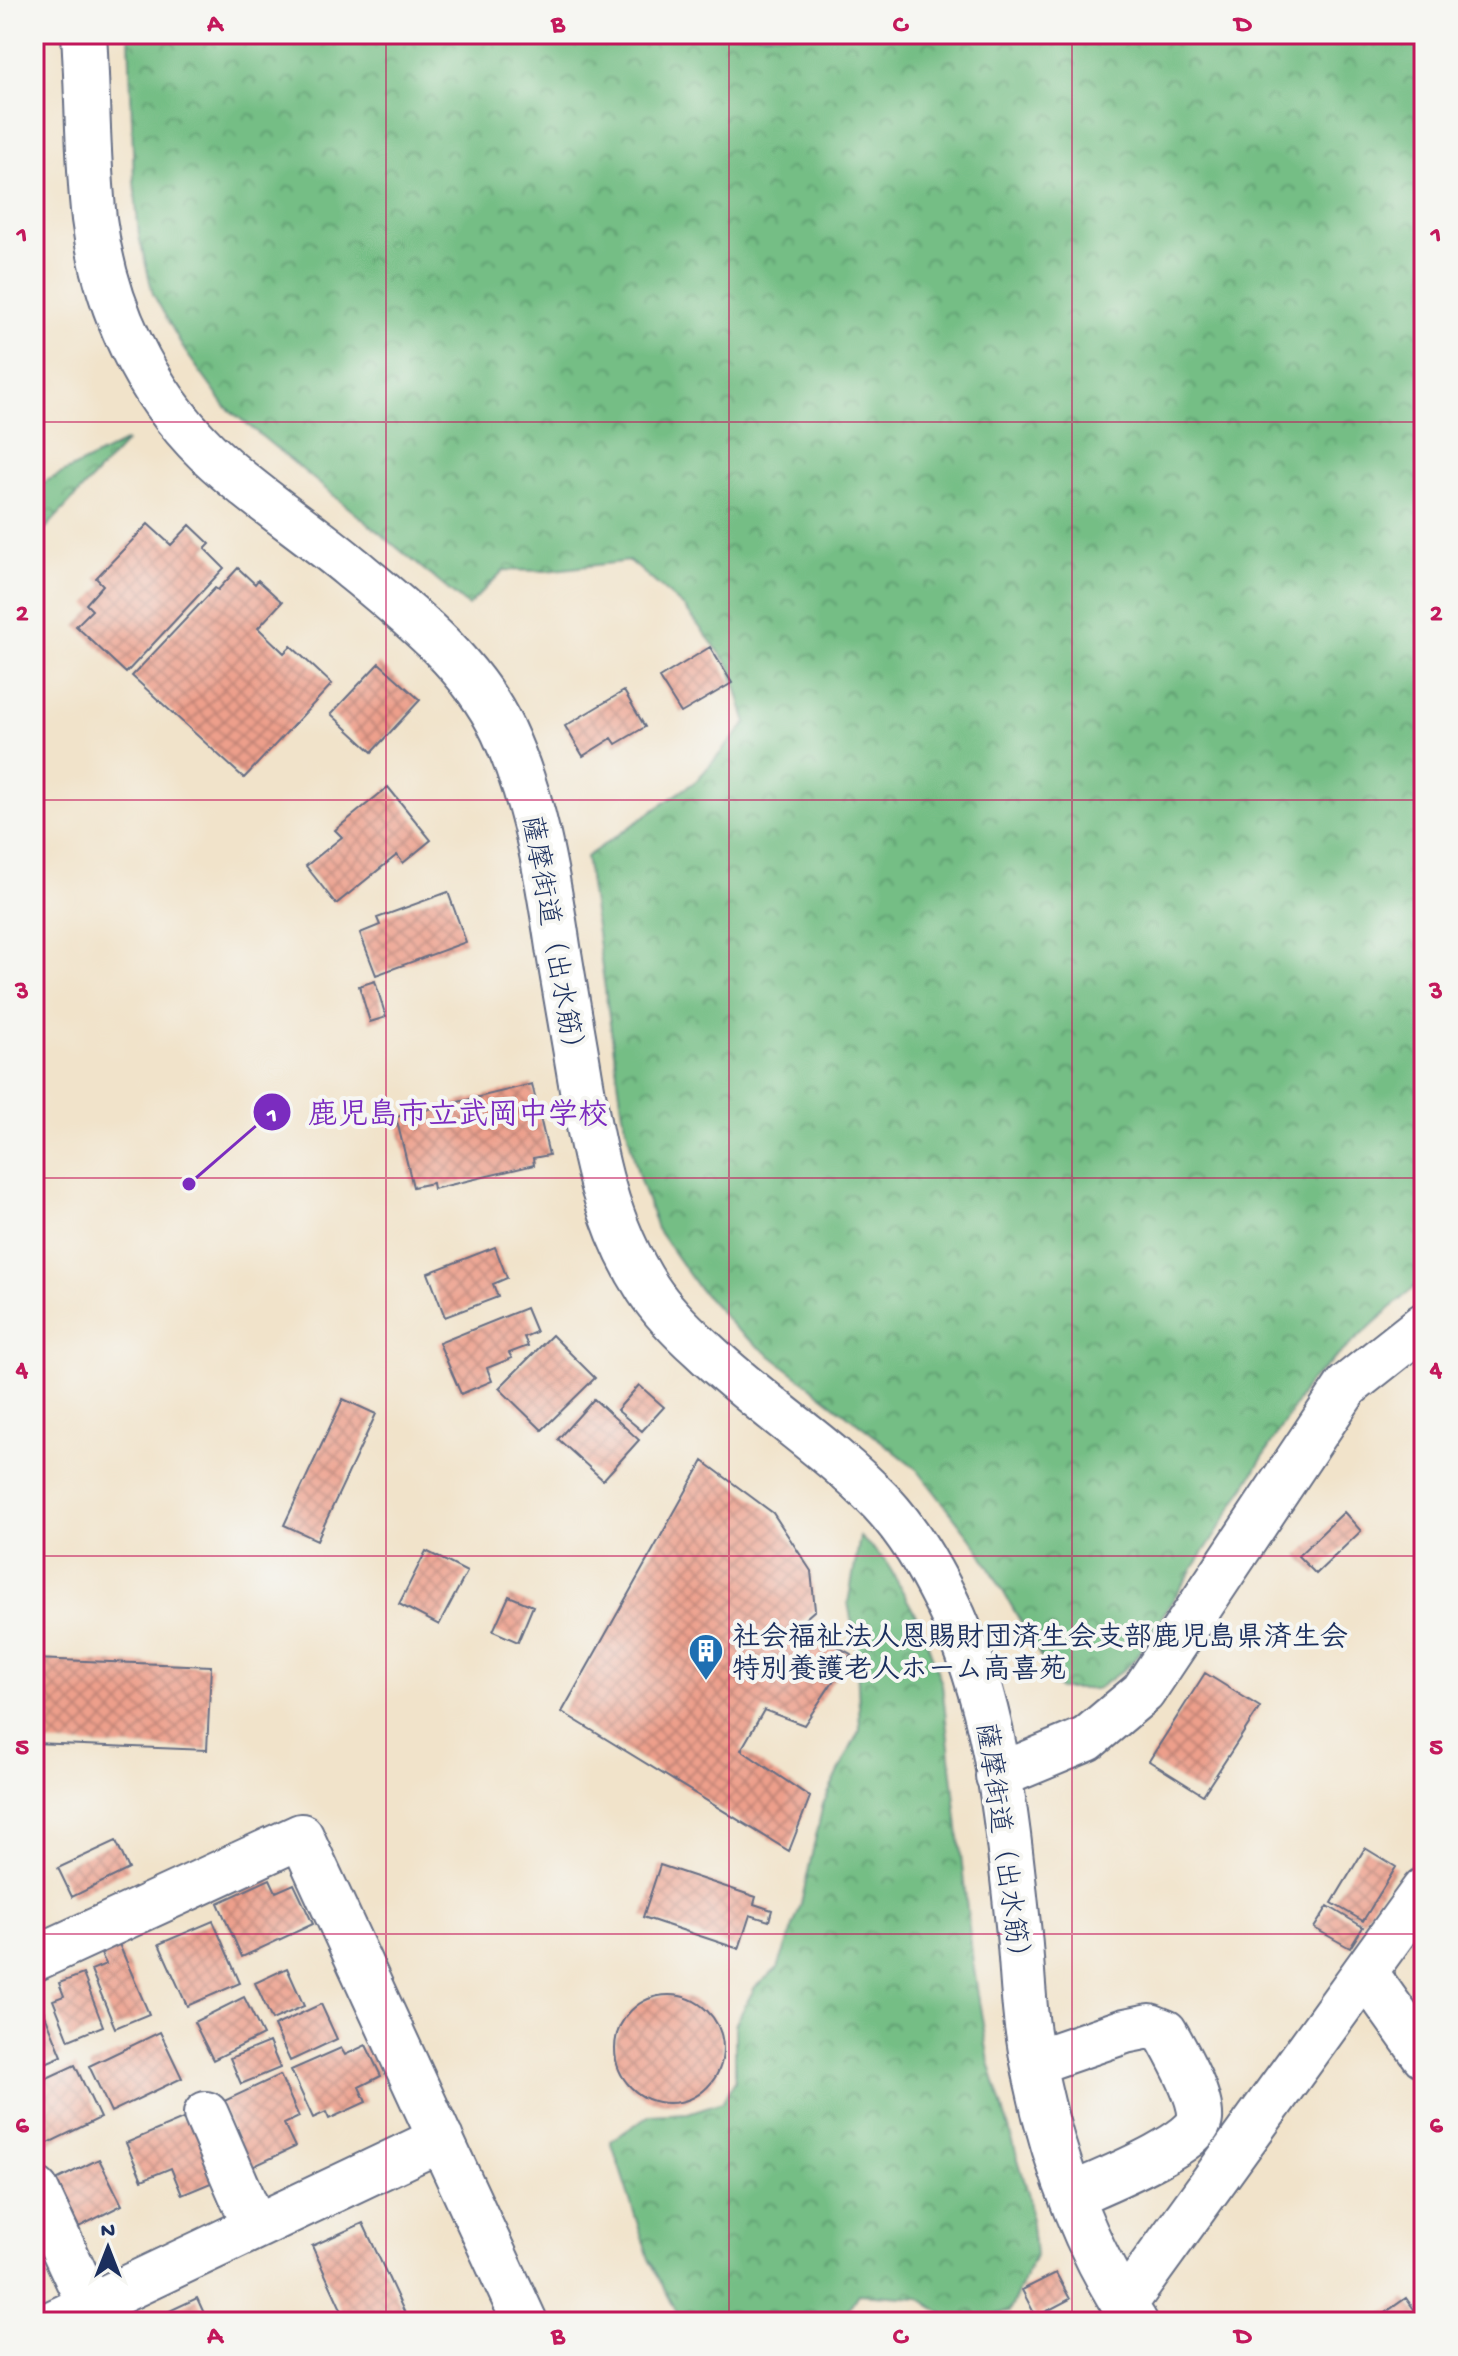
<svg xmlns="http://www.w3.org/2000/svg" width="1458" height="2356" viewBox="0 0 1458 2356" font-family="'Gochi Hand','Klee One',sans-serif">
  <defs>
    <pattern id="forest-crowns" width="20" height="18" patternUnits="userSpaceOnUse" patternTransform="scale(2)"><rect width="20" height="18" fill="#74be85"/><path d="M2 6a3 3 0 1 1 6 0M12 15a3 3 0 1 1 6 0" fill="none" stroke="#5e9b70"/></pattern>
    <pattern id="building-cross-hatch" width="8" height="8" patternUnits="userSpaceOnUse" patternTransform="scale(2)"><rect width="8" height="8" fill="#ed9f8b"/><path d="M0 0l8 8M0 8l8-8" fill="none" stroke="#bf8275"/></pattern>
  </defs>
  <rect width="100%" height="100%" fill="#f6f6f2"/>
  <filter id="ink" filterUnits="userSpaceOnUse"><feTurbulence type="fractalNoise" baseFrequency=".0125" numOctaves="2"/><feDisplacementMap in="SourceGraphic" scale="16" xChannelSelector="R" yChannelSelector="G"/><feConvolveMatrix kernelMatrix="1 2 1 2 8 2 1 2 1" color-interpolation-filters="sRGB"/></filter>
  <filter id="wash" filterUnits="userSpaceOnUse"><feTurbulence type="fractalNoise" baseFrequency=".006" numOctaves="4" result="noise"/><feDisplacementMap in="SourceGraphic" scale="32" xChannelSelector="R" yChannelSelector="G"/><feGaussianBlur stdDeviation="1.8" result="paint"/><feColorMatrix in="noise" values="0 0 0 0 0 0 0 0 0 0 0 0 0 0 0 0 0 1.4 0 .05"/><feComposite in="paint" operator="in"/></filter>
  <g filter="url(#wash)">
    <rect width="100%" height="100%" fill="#f1e3ca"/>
    <path fill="url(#forest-crowns)" stroke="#487672" stroke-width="2" d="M129 34H1424V1278L1309 1382 1222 1524 1132 1663 1097 1689H1059L979 1549 916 1468 736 1329 697 1286 657 1229 639 1177 623 1114 586 857 696 781 747 723 730 666 684 607 630 561 546 571 504 570 468 606 225 406 185 351 153 294 139 236 134 181Z
      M127 441 34 541V487Z
      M860 1537 886 1561 921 1625 942 1684 973 1963 989 2062 1029 2196 1035 2255 1009 2312 955 2322 919 2298 858 2294 840 2322H682L649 2259 611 2141 650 2115 688 2113 722 2102 735 2081V2025L755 1987 778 1968 801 1904 823 1804 860 1729 856 1642 848 1603Z"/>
    <g id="blocks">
      <path fill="url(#building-cross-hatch)" d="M38 161 43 195 34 196V162Z
        M148 524 171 545 190 525 210 544 205 549 224 568 126 673 76 626 92 610 86 604 103 585 96 578Z
        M238 568 255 584 258 580 282 602 258 628 284 653 291 646 332 684 244 778 132 676 215 588 218 590Z
        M710 647 732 683 681 713 659 678Z
        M379 663 420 700 372 752 331 714Z
        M624 691 645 727 616 744 612 738 583 756 565 726Z
        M388 787 431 840 403 863 397 855 336 904 306 866 342 837 335 830Z
        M448 892 466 942 376 975 360 933 380 925 377 918Z
        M375 981 386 1017 370 1022 359 986Z
        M532 1084 549 1155 533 1158 534 1165 433 1189 432 1183 413 1187 396 1117Z
        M495 1247 507 1278 493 1284 498 1297 445 1317 428 1273Z
        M526 1308 536 1332 524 1337 528 1346 509 1353 512 1358 487 1368 492 1381 461 1394 439 1343Z
        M552 1335 595 1378 542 1430 499 1388Z
        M639 1385 664 1407 642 1431 617 1410Z
        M343 1399 376 1414 317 1540 284 1525Z
        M594 1399 639 1440 603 1480 558 1439Z
        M703 1461 773 1513 811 1571 815 1610 798 1625 851 1654 804 1725 764 1710 741 1750 810 1797 789 1851 562 1712Z
        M1344 1512 1361 1531 1316 1574 1298 1556Z
        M426 1551 467 1572 439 1625 399 1604Z
        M509 1596 533 1606 518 1642 493 1631Z
        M34 1659 211 1666 207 1750 34 1743Z
        M1205 1673 1260 1707 1203 1795 1149 1761Z
        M116 1841 129 1869 72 1897 58 1868Z
        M1365 1848 1396 1867 1363 1921 1332 1903Z
        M660 1865 756 1897 754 1904 772 1910 769 1921 750 1915 739 1949 643 1917Z
        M270 1879 276 1892 294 1884 313 1924 242 1957 218 1903Z
        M1328 1906 1363 1927 1350 1948 1314 1928Z
        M213 1921 240 1983 187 2006 159 1944Z
        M119 1944 149 2014 115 2028 91 1970 106 1964 100 1952Z
        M287 1968 304 2006 272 2020 255 1983Z
        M83 1974 103 2026 69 2040 53 2000 64 1996 59 1983Z
        M615 2049a54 54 0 1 1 108 0a54 54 0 1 1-108 0Z
        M244 1997 263 2035 213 2060 194 2022Z
        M321 2004 337 2039 290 2061 274 2026Z
        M43 2010 62 2056 34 2068V2014Z
        M160 2032 182 2078 111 2112 89 2066Z
        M269 2042 280 2068 241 2084 230 2058Z
        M366 2045 381 2076 359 2087 366 2102 329 2119 326 2112 313 2118 291 2070 341 2048 345 2055Z
        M75 2065 100 2118 34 2150V2084Z
        M280 2075 299 2117 284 2124 295 2147 250 2168 220 2103Z
        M190 2116 218 2180 182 2195 171 2168 142 2180 126 2143Z
        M99 2159 122 2205 79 2227 56 2180Z
        M363 2223 409 2322H347L312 2246Z
        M1056 2273 1070 2299 1036 2317 1022 2290Z
        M197 2298 208 2322H146Z
        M1406 2298 1423 2322H1372Z"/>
    </g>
  </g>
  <g filter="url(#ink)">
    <use href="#blocks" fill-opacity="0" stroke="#666e84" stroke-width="2"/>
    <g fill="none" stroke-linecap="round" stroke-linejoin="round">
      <defs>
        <path id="minor" d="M84 34C88 95 87 158 94 219 105 306 144 390 207 452 251 494 304 528 351 567 408 614 471 663 503 731 535 800 547 873 558 947 565 991 573 1034 580 1077 593 1153 606 1224 648 1289 663 1312 681 1330 701 1348 758 1403 826 1445 881 1502 909 1532 928 1565 946 1601 997 1703 1007 1822 1019 1934 1022 1965 1023 1996 1027 2026 1042 2128 1077 2237 1135 2322
          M998 1776 1087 1739 1143 1692 1347 1386 1424 1325
          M34 1959 301 1836 525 2322
          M1365 1972 1424 2055
          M1035 2062 1125 2031 1150 2026 1165 2032C1176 2052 1202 2096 1200 2119 1198 2144 1096 2184 1072 2195
          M206 2114 255 2227
          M36 2190 90 2306
          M1124 2305 1424 1890
          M55 2322 441 2139"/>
      </defs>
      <use href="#minor" stroke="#666e84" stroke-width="48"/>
      <use href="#minor" stroke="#fff" stroke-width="44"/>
    </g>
  </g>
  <path fill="none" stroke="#c2185b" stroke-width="2" stroke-opacity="0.55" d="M386 34V2322M729 34V2322M1072 34V2322M34 422H1424M34 800H1424M34 1178H1424M34 1556H1424M34 1934H1424"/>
  <defs>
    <symbol id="building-pin" viewBox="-11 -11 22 30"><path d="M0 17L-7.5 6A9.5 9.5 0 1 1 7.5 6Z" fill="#1f6fb2" stroke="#f6f6f2"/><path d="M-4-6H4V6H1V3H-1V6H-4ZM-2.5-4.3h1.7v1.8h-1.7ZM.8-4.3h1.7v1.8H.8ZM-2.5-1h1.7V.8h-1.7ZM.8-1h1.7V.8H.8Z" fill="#fff"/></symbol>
  </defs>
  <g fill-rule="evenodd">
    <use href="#building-pin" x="686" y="1631" width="40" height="54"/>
  </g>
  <g text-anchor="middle" stroke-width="8" stroke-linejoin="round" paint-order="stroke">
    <g font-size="28" fill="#1b2f5e" stroke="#f6f6f2">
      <text transform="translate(555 939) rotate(80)" y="10">薩摩街道（出水筋）</text>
      <text transform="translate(1005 1847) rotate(82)" y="10">薩摩街道（出水筋）</text>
    </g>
    <g font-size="28" font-weight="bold" fill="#1b2f5e" stroke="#f6f6f2" text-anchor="start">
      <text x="732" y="1645">社会福祉法人恩賜財団済生会支部鹿児島県済生会<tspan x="732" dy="32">特別養護老人ホーム高喜苑</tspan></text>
    </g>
  </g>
  <path fill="none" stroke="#7b2cbf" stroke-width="3" d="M189 1184L272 1112"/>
  <g fill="#7b2cbf" stroke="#f6f6f2" stroke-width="3">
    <circle cx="189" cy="1184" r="8"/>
    <circle cx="272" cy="1112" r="20"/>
  </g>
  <g font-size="24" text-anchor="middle" font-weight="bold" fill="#fff">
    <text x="272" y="1121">1</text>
  </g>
  <g font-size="30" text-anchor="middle" font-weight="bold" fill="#7b2cbf" stroke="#f6f6f2" stroke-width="8" stroke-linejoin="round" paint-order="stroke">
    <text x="458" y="1123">鹿児島市立武岡中学校</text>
  </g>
  <rect width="1458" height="2356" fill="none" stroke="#f6f6f2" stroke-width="88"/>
  <g transform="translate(108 2248)" stroke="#f6f6f2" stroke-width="6" paint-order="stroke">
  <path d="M0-6L14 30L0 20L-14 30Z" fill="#1b2f5e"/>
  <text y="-12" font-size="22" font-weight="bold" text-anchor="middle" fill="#1b2f5e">N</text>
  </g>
  <rect x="44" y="44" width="1370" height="2268" fill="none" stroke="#c2185b" stroke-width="3"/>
  <g font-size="26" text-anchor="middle" font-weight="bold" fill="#c2185b">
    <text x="215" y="31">A</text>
    <text x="558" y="31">B</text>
    <text x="900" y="31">C</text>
    <text x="1243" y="31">D</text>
    <text x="22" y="242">1</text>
    <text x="1436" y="242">1</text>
    <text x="22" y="620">2</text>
    <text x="1436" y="620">2</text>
    <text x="22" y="998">3</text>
    <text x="1436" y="998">3</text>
    <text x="22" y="1376">4</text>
    <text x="1436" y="1376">4</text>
    <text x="22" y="1754">5</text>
    <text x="1436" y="1754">5</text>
    <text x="22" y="2132">6</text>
    <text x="1436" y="2132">6</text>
    <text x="215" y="2343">A</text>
    <text x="558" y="2343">B</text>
    <text x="900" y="2343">C</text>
    <text x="1243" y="2343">D</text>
  </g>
</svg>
